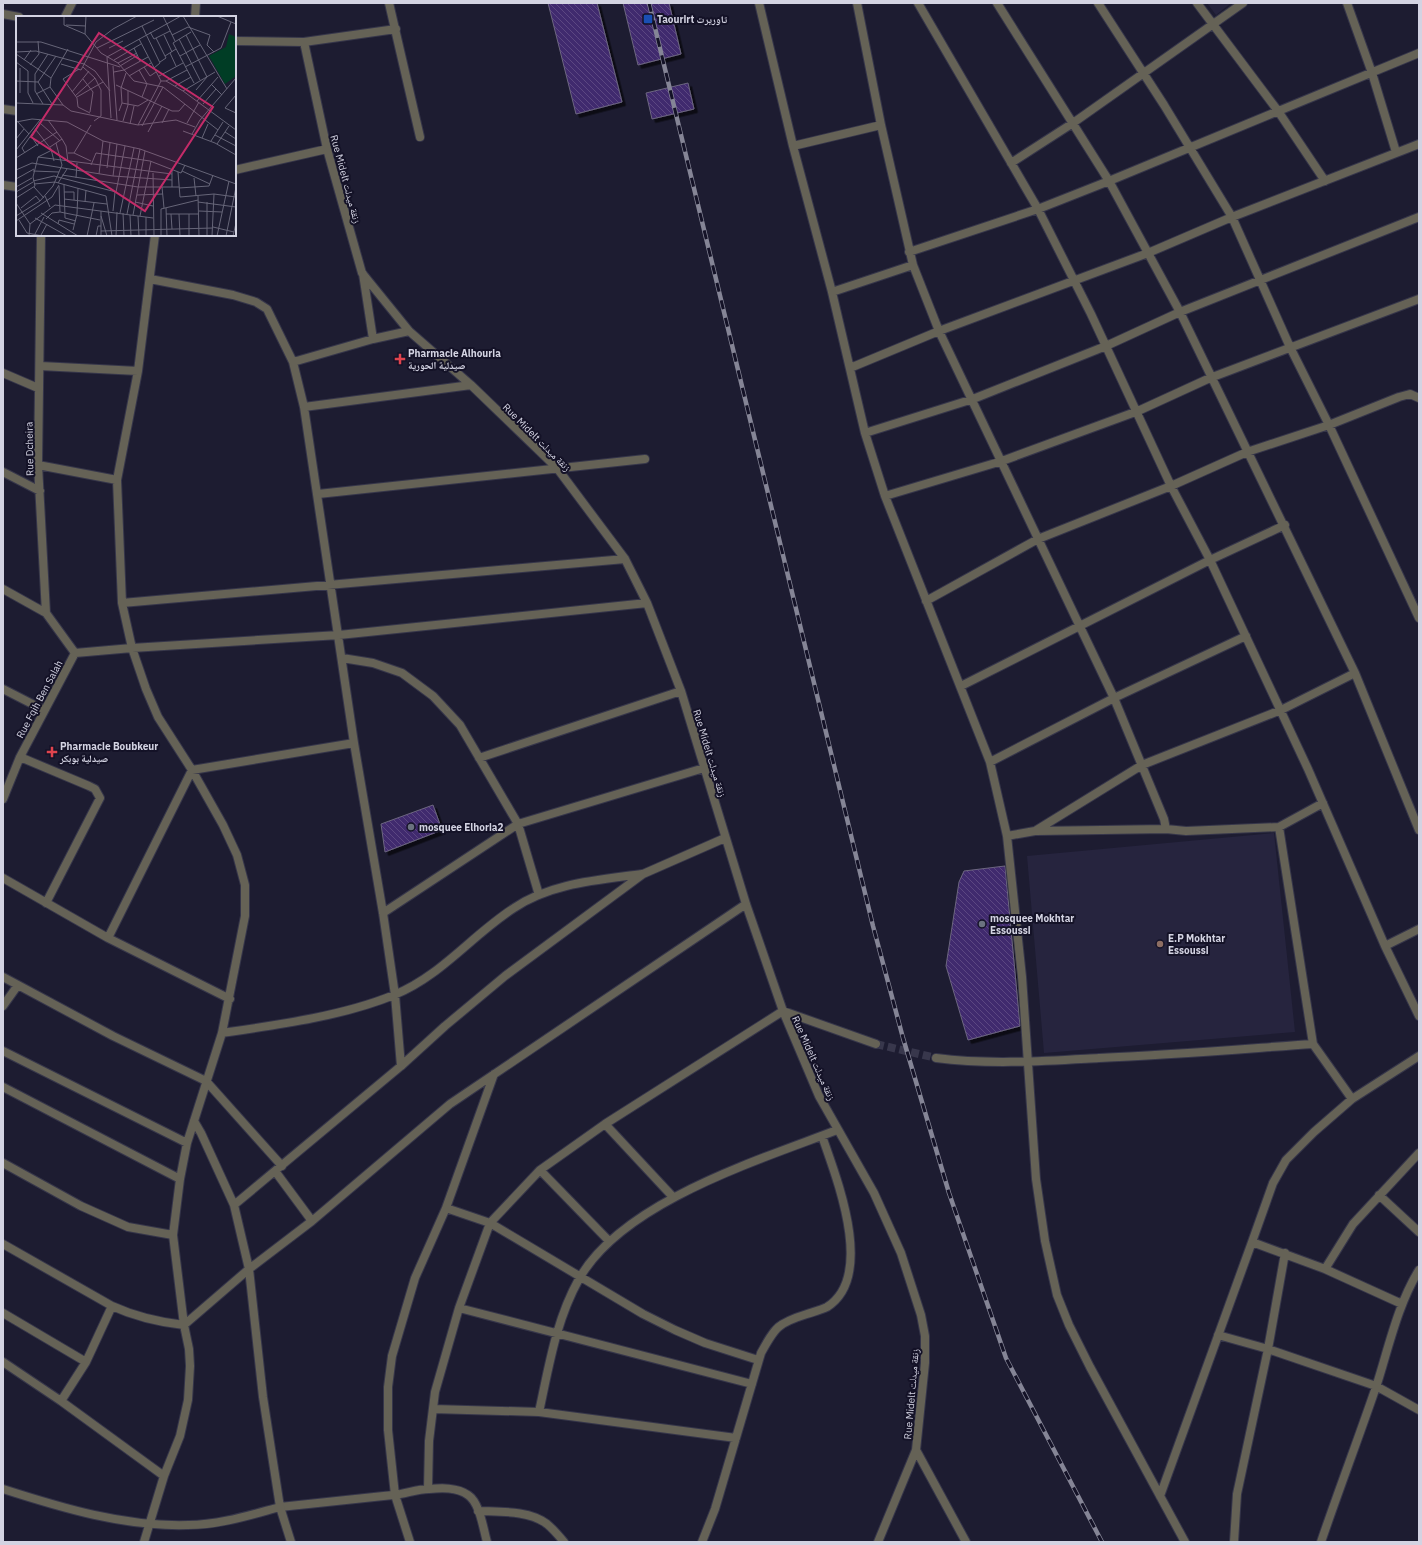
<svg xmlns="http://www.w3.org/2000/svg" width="1422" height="1545" viewBox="0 0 1422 1545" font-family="'IBM Plex Sans','Noto Naskh Arabic',sans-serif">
  <defs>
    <pattern id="building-back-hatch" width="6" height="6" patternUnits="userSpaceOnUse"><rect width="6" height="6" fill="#41296e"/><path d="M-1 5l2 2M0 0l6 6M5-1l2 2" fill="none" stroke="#5c4782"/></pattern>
    <filter id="shadow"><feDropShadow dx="3.5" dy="3.5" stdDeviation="0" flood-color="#0009"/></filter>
  </defs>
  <rect width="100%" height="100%" fill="#1d1c31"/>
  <path fill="#26243e" d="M1207 3H1231L1216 15Z
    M1274 833 1295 1032 1044 1053 1027 856Z"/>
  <path fill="url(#building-back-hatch)" stroke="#6c6680" filter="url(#shadow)" d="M548 3H597L622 102 576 114Z
    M623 3H669L681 54 638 65Z
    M688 83 694 109 652 119 646 93Z
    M433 805 442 830 385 852 381 824Z
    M1005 866 1020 1026 968 1040 946 966 959 882 964 871Z"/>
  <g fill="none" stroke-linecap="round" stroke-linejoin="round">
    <path stroke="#38374c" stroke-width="8" stroke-dasharray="8 4" stroke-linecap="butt" d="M876 1044 936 1058"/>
    <defs>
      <path id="minor" d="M389 3 420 137
        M759 3 793 146 832 292 865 433 885 496 990 762 1007 836 1022 977 1036 1179 1045 1241 1057 1295 1069 1325 1090 1367 1185 1542
        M857 3 881 125 913 265 939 331 1114 698 1164 819 1166 829 1186 831 1279 827 1323 803
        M918 3 1038 209 1091 314 1171 486 1210 560 1308 769 1385 946 1419 1016
        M997 3 1109 181 1180 312 1355 673 1419 830
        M1098 3 1164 105 1232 217 1290 347 1329 425 1419 618
        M1197 3 1278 111 1325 181
        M1347 3 1372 73 1396 152
        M3 14 19 17
        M65 17 72 3
        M195 17 196 3
        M235 41 304 42 396 29
        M304 42 327 149 362 273 409 331 471 385 557 468 625 559 647 603 681 691 746 904 783 1011 819 1096 874 1193 901 1253 921 1315 925 1336V1363L916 1450 878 1542
        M3 109 17 111
        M793 146 881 125
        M1011 163 1073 123 1243 3
        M235 170 327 149
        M3 185 17 187
        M41 235 38 465 46 613 75 653
        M909 252 1038 209 1109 181 1419 53
        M363 274 373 339
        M150 279 233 295 256 302 267 309 293 362 304 407 354 743 383 913 395 995 401 1066
        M832 292 913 265
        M293 362 373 339 409 331
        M40 366 138 371
        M850 368 939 331 1148 253 1232 217 1419 144
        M3 373 38 388
        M304 407 471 385
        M865 433 973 399 1106 346 1180 312 1419 217
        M38 465 117 480
        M3 472 40 491
        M318 494 645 459
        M885 496 1002 461 1138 411 1210 378 1419 299
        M3 589 46 613
        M926 601 1038 539 1171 486 1247 452 1329 425 1399 397 1410 394 1419 398
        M122 603 625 559
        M75 653 132 648 339 635 647 603
        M342 658 373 663 402 673 433 696 460 725 518 824 539 895
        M961 686 1210 560 1285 525
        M3 689 44 710
        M20 757 89 786 95 789 100 798 46 903
        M479 758 681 691
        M990 762 1114 698 1246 636
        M3 799 20 757 75 653
        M1279 827 1313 1044 1352 1099
        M1037 831 1166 829
        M1007 836 1035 831 1142 765 1281 710 1355 673
        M3 878 108 938 230 999
        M383 913 518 824 704 768
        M108 938 192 770 354 743
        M1385 946 1419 929
        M3 977 113 1036 206 1081 282 1166
        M3 1006 18 985
        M222 1033C277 1025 343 1016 394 995 441 976 472 935 514 908 551 883 599 880 642 874
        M3 1051 187 1143
        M936 1058C990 1065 1045 1061 1099 1058 1170 1055 1242 1049 1313 1044
        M3 1087 180 1179
        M194 1121 201 1133 234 1205 249 1269 263 1397 280 1507C318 1503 355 1499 393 1495 405 1494 417 1489 429 1489 441 1488 457 1487 468 1495 480 1503 483 1528 487 1542
        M605 1124 673 1197
        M3 1163 81 1206 128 1227 173 1235
        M540 1170 609 1241
        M275 1171 312 1221
        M1379 1195 1419 1232
        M234 1205 401 1066 445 1026 505 976 643 874 725 838
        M446 1208 490 1223 643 1314 675 1330 705 1343 758 1360
        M1252 1242 1273 1183 1286 1160 1314 1132 1352 1099 1419 1056
        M3 1244 112 1306C136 1317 158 1322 184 1325L249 1269 312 1221 450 1104 746 904
        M1325 1269 1353 1224 1419 1153
        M459 1308 752 1384
        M3 1313 86 1362
        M1218 1335 1268 1349 1376 1386 1419 1410
        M3 1362 61 1401 164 1476
        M61 1401 86 1362 112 1306
        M433 1409 539 1412 736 1438
        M539 1412C549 1366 556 1320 579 1279 622 1202 759 1160 837 1130
        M916 1450 966 1542
        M428 1489 429 1441 435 1392 459 1308 490 1223 540 1170 605 1124 783 1011 876 1044
        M1160 1496 1252 1242 1325 1269 1402 1304
        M478 1511C499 1512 529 1510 547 1524 553 1529 559 1536 564 1542
        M144 1542 164 1476 180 1436 188 1400 190 1366 189 1349 184 1325 173 1235 180 1179 187 1143 222 1033 245 916V885L237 855 223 825 192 770 158 717 146 689 132 648 122 603 117 480 138 371 155 235
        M410 1542 395 1495 388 1430V1387L392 1356 415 1278 446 1208 494 1074
        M702 1542 715 1509 761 1353C775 1327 778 1323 807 1314 813 1312 821 1310 827 1307 876 1276 836 1177 822 1136
        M1234 1542 1237 1494 1268 1349 1285 1253
        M1321 1542C1339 1489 1359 1437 1377 1384 1389 1346 1398 1304 1419 1270"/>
      <path id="tertiary" d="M3 1489C62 1508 125 1527 188 1525 219 1525 250 1515 280 1507L291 1542"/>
    </defs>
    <use href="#minor" stroke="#36364a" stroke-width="10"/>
    <use href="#tertiary" stroke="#36364a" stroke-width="10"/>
    <use href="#minor" stroke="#656256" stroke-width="8"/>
    <use href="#tertiary" stroke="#656256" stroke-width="8"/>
    <defs>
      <path id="rail" d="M649 3 873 926 903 1038 949 1193 1006 1358 1102 1542"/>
    </defs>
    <use href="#rail" stroke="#858596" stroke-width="4.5"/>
    <use href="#rail" stroke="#141227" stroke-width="3" stroke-dasharray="9" stroke-linecap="butt"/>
  </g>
  <rect fill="#1a4fb4" stroke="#141227" stroke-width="1.5" x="643" y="14" width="10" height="10" rx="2"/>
  <g fill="#e0444e" stroke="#141227" stroke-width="1.5">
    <path d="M398 353h4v4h4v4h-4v4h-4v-4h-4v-4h4z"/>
    <path d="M50 746h4v4h4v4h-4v4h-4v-4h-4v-4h4z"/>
  </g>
  <g fill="#6b7280" stroke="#141227" stroke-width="1.5">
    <circle cx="411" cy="827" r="4"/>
    <circle cx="982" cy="924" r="4"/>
  </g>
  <circle fill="#8d6e63" stroke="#141227" stroke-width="1.5" cx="1160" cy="944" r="4"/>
  <g text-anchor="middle" stroke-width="4" stroke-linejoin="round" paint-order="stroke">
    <g font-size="10" font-weight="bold" fill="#d3d3e2" stroke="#141227" text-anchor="start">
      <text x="657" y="23">Taourirt تاوريرت</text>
      <text x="408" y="357">Pharmacie Alhouria<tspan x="408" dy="12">صيدلية الحورية</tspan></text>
      <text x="60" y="750">Pharmacie Boubkeur<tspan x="60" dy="12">صيدلية بوبكر</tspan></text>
      <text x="419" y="831">mosquee Elhoria2</text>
      <text x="990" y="922">mosquee Mokhtar<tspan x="990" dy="12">Essoussi</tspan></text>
      <text x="1168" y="942">E.P Mokhtar<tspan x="1168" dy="12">Essoussi</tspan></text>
    </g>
    <g font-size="10" fill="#d3d3e2" stroke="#141227">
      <text transform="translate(346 179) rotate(75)" y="4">Rue Midelt زنقة ميدلت</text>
      <text transform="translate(537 437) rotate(45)" y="4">Rue Midelt زنقة ميدلت</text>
      <text transform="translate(29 449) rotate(-91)" y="4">Rue Dcheira</text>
      <text transform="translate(39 699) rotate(-62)" y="4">Rue Fqih Ben Salah</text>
      <text transform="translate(710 753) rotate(73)" y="4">Rue Midelt زنقة ميدلت</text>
      <text transform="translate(814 1058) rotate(66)" y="4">Rue Midelt زنقة ميدلت</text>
      <text transform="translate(911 1394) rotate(-85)" y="4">Rue Midelt زنقة ميدلت</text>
    </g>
  </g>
  <g transform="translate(16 16)">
    <rect width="220" height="220" fill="#1d1c31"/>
    <path d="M213 18 220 21V60L209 68 193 40 210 31Z" fill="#003d25"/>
    <path fill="none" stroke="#666578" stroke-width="1" d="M48 0V9L69 18 85 37 102 47 118 65 147 71 202 114M147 0 159 25M167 0 211 73M201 0 220 8M50 9 70 10M126 10 144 47 138 52M134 16 138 23 154 15M175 16 157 27 178 67M69 18 70 0M148 19 156 36M156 19 172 11 194 19 191 29 198 36M170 19 191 61 180 74M140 22 150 42 144 46M123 23 145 65M163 23 184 64M0 26H25L104 51M81 32 138 4M93 32 107 25M118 32 124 45M52 33 35 62 34 71 47 89 55 95 122 109 160 104 179 111M0 36 20 35 68 48 79 55 94 75M154 37 160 50M0 38 35 62M149 40 160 33M164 40 184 29M8 44 15 34M98 44 125 28M0 46 12 55V77L17 87M102 47 121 37M45 48 65 54 80 26 97 13 121 0M14 49 23 38 22 25M97 50 101 104M104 50 122 39M67 51 79 62 85 74V100L78 105M128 51 134 60 140 56M169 51 205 32 215 6M63 53 47 63 61 82 62 91 74 97M123 54 131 68 126 81M98 56 108 54 132 41M113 60 135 47M143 60 167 47M67 63 77 76 74 96M0 65 22 66M145 65H150L167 75 220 114M150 65 171 54M22 66 40 40M22 66 36 88M195 68 206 79M100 69 156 95H163L169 88M159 70 175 61M167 75 199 56M56 76 73 55M4 77V52M20 78 34 71M220 79 209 92 220 97M59 80 79 62M61 81 87 66M181 85 202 61M0 87 47 89M106 87 122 90 132 84M27 88 19 75V58L32 38M187 88 200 73M103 95 106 87 105 72 110 57M95 102 91 41 165 0M32 104 46 123 34 131M1 105 13 118M107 105 112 89V75M0 106 16 103 51 106 87 125 124 133 220 168M24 107 44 125M146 107 153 93M171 107 183 86M114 108 118 90M122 109 145 65M126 110 147 71M20 114 35 133 38 145M167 115 199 127 220 139M132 116 146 90M209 116 220 123M176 118 184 104 220 62M199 119 220 130M15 120 22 130M186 122 192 108M0 123 8 113M46 123 50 130 52 146M195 125 207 106M201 128 213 110M0 134 24 104M9 137 6 132 26 104M52 137H58L75 145M58 137 75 109M22 141 156 158M0 142 41 116M75 149 80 137 134 145 165 157 169 149M91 152 94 127M0 154 16 147 97 160 156 164M17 155 43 156M166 155 194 168M162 156 164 181 198 178 220 181M137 157 138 220M83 158 87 125M46 159 122 171H163M97 160 101 128M60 162 61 147M178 162 180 180M0 163 18 153M17 165 38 160 100 176 109 130M42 167 51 153M18 168 39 166 90 180 96 220M48 168 49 202 60 205M43 170 44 196M0 171 16 162M18 171 28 182M146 171 148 192M156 171V154M163 172 193 170 197 159M0 176 17 166M48 176H58V184M121 179 147 178M29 180 34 191M182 180 183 220M0 182 19 170 17 161 22 141 36 134M48 183 91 188M69 186 70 174M119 186 137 190M182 186 220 191M191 186V220M0 187 14 208M5 192 20 180 24 185M150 192 151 220M85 195V220M97 195 99 176M183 195 206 196M25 197 62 220M104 197 118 132M107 197 108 220M111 198 124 133M150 198H183M155 198 156 213M163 198 164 220M173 198V220M114 199 115 220M117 199 129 135M0 200 24 185 37 170 46 149 40 127M85 200 91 220M122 200 123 220M124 200 135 145M130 201V220M19 202 51 220M30 203 36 197 44 196 84 204M3 204 11 217 27 220M0 205 36 181 43 169M42 208 43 204 58 208M197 211 218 216M57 214 61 198 62 172M85 215 197 212M19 218 28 201M25 219 31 208M13 220 14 208 39 189 137 202M71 220 78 187M80 220 82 210H85M100 220 101 196M145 220V193L182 184M196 220 198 178M201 220 213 165M210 220 220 171M217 220 220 207"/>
    <path fill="#c42b68" fill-opacity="0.15" stroke="#c42b68" stroke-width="2" d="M83 17 197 91 129 195 15 121Z"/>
    <rect width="220" height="220" fill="none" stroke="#d3d3e2" stroke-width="2"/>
  </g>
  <rect width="1422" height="1545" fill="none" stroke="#d3d3e2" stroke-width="8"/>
</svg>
